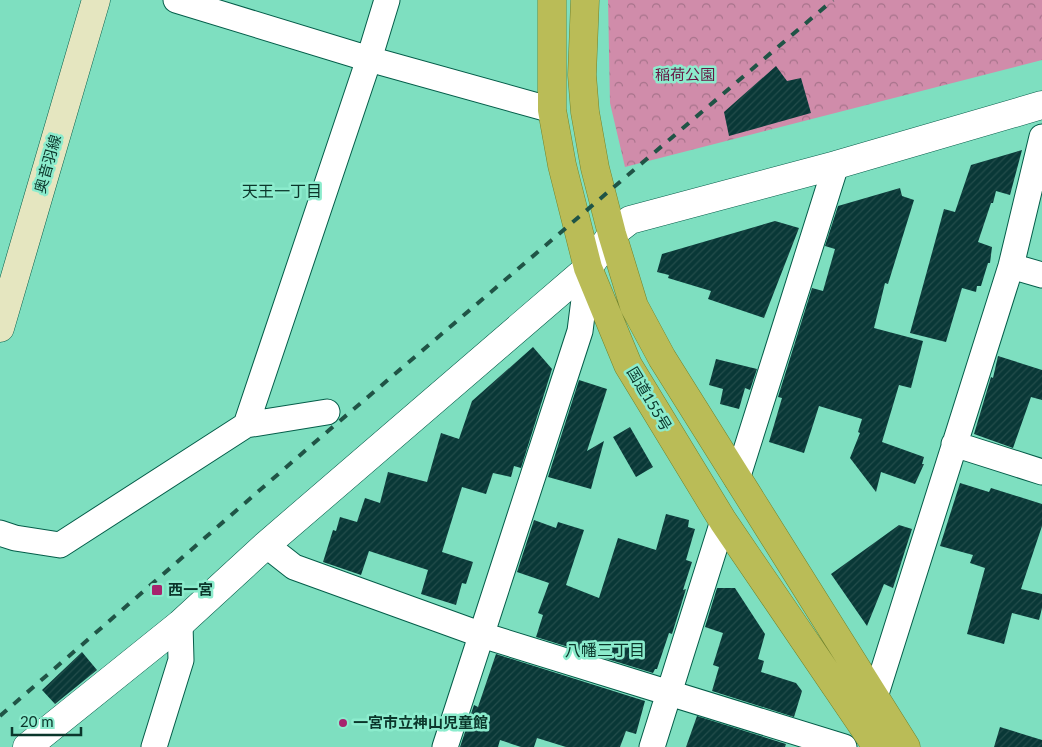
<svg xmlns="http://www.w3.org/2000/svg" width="1042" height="747" viewBox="0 0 1042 747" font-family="Lato,'Noto Sans JP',sans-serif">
  <defs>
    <pattern id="park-crowns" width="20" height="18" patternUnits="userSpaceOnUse" patternTransform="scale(1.25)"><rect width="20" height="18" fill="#d08caa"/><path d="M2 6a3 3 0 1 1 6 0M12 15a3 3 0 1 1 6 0" fill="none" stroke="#a7738b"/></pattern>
    <pattern id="building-hatch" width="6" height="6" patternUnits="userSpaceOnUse" patternTransform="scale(1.25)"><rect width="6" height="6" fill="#093837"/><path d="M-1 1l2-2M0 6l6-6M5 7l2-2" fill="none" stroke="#234d4b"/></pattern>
  </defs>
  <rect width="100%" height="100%" fill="#7edfc0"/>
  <path fill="url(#park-crowns)" d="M608 0H1042V60L625 167 610 103Z"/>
  <path fill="url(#building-hatch)" d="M776 66 787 81 801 78 811 113 729 136 724 112Z
    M1022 150 1010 195 996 191 993 203H991L978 242 992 247 990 263H988L981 286H977L976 292 962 288 946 342 910 333 944 209 955 212 971 165Z
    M900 188 902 196 914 200 888 284 885 283 874 328 923 341 911 388 899 385 882 442 924 457 922 464H924L915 484 881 472 876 492 850 458 860 433 858 432 862 419 819 406 804 453 769 442 782 398 778 397 812 288 823 291 835 249 825 246 838 206Z
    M775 221 799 228 764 318 708 299 711 291 668 278 669 275 657 272 662 254Z
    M533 347 552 369 521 468 514 466 511 477 493 473 486 494 462 487 442 552 473 562 466 584 462 583 456 605 421 594 428 570 369 551 361 575 323 562 333 530 336 531 340 517 357 522 365 498 380 503 388 472 427 482 441 433 459 439 472 401Z
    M998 356 1042 370V400L1031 397 1013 448 974 434 991 377 993 378Z
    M716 359 757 369 750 390 745 388 739 409 720 404 723 389 709 385Z
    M579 380 607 389 587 451 604 441 591 489 548 477Z
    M630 427 653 467 636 477 613 437Z
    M960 483 989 492 991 488 1042 504V526L1021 589 1042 594V608L1039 620 1012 613 1004 644 967 634 985 568 970 563 973 555 940 546Z
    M666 514 689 520 688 527 695 529 686 560 692 562 683 590 686 589 672 634 669 633 657 669H655L653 673 536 637 543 615 538 613 549 583 517 572 534 520 556 528 558 522 584 530 566 585 599 598 618 538 656 550Z
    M899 525 912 529 893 588 884 584 867 626 831 574Z
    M717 588H735L765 634 758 659 764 661 761 672 796 683 802 691 794 717 712 691 719 667 713 665 723 633 705 627Z
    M82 652 97 670 55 704 42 690Z
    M496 654 645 701 636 734 626 731 620 747H566L537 738 534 747H521L500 740 498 747H460L474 705 478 707Z
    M697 716 786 744 785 747H686Z
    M1000 727 1042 740V747H994Z"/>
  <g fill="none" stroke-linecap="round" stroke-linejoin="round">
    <defs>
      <path id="minor" d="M176 0 369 59 552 110
        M1011 266 1042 275
        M246 425 369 59 387 0
        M954 444 1042 472
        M737 479 836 165
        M0 533 15 538 60 545 246 425 327 412
        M266 545 294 567 482 635 844 747
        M875 697 1011 266 1042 137
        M154 747 181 660 180 624
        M445 747 580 331 588 268
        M652 747 723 521"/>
      <path id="tertiary" d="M27 747 180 624 266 545 588 268 612 234 630 220 836 165 1042 105"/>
      <path id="secondary" d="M0 328 96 0"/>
      <path id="trunk" d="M552 0V110L562 165 588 268 628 365 723 521 877 747
        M585 0 582 75 585 112 595 168 612 234 634 306 662 358 906 747"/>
    </defs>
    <use href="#minor" stroke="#045d49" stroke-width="27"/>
    <use href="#tertiary" stroke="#045d49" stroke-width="29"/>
    <use href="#secondary" stroke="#045d49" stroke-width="29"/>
    <use href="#trunk" stroke="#71832c" stroke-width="29"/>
    <use href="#minor" stroke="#fff" stroke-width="25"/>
    <use href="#tertiary" stroke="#fff" stroke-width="28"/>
    <use href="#secondary" stroke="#e5e6c0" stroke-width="28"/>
    <use href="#trunk" stroke="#babc57" stroke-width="28"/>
    <path stroke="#205446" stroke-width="4" stroke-dasharray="9 9" stroke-linecap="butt" d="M0 716 314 443 833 0"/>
  </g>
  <g fill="#a7236e" stroke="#8ceccd" stroke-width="2">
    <rect x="151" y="584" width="12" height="12" rx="2.5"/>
    <circle cx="343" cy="723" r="5"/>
  </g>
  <g text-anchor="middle" stroke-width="5" stroke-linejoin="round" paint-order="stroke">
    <g font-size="15" fill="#661643" stroke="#8ceccd">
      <text x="685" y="80">稲荷公園</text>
    </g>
    <g font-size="15" fill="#0b362b" stroke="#8ceccd">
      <text transform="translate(48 164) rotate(-74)" y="5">奥音羽線</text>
      <text transform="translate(649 399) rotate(59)" y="5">国道155号</text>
    </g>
    <g font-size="15" font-weight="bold" fill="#0b362b" stroke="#8ceccd" text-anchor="start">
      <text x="168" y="595">西一宮</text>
      <text x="353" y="728">一宮市立神山児童館</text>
    </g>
    <g font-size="16" fill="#0b362b" stroke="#8ceccd">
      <text x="282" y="197">天王一丁目</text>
      <text x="605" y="656">八幡三丁目</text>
    </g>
  </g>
  <path d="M12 727v8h69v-8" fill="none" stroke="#0b362b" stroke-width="2.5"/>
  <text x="20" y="727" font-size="15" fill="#0b362b" stroke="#8ceccd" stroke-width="4" paint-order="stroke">20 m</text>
</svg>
